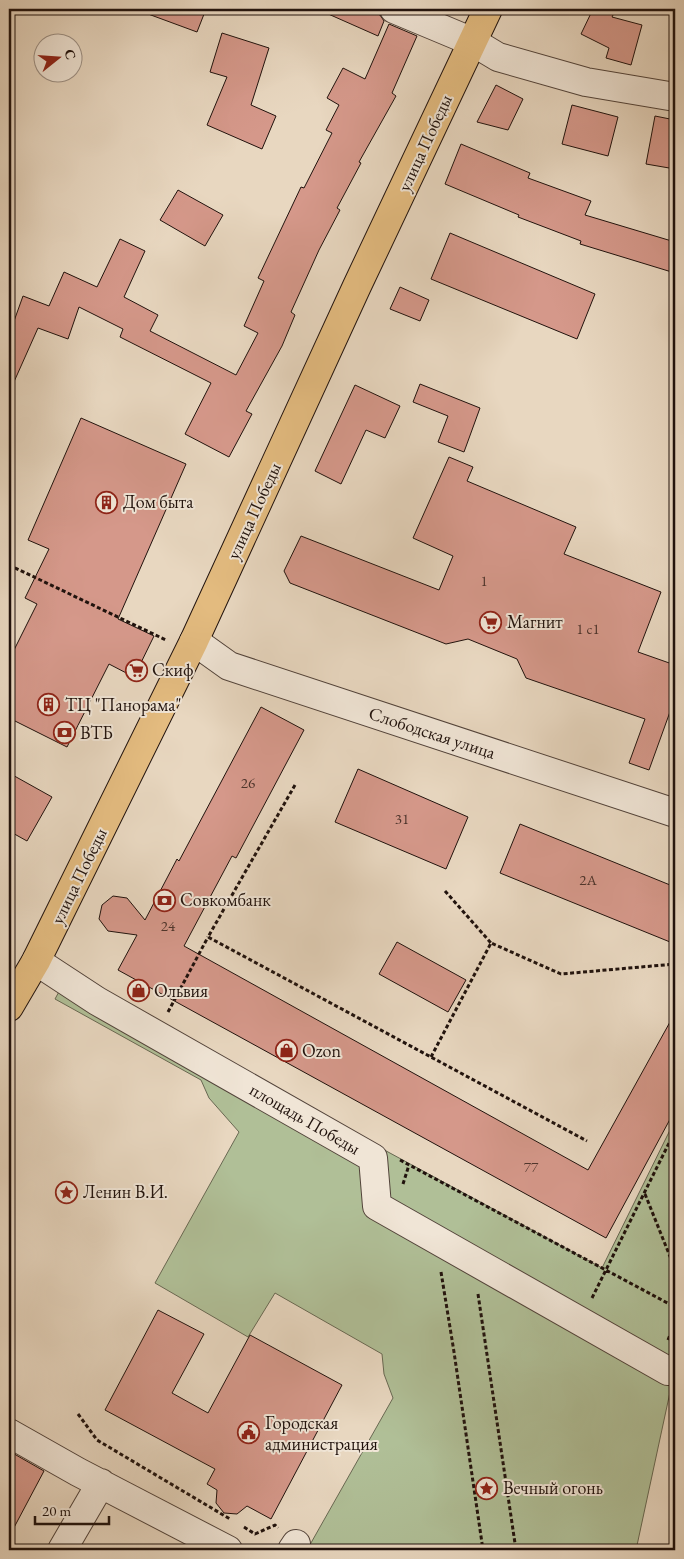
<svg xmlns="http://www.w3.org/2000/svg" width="684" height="1559" viewBox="0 0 684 1559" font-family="'EB Garamond',serif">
  <rect width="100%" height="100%" fill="#e8d7c0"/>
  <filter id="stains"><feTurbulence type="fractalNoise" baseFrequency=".004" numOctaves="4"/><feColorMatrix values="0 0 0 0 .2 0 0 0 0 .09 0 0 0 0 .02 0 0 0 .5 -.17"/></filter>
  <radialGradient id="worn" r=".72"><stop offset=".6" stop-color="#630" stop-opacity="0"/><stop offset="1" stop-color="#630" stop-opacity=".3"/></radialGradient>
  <path fill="#b0bf97" stroke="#686852" d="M80 985 602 1268 673 1124 675 1125V1369L636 1550H307L393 1398 384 1374 382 1354 275 1293 248 1337 155 1283 239 1132 209 1098 201 1080 55 999 61 988Z"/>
  <path fill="#d5988a" stroke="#20120d" d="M140 9H206L197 32 140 11Z
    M317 9H366L380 15 384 21 378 36Z
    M593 9H616L612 17 642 25 631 65 606 58 609 48 581 34Z
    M389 24 417 36 392 93 396 96 359 162 361 163 337 208 340 210 319 250 291 312 295 315 282 346 246 411 252 414 229 457 185 434 211 383 120 337 123 329 79 307 68 339 38 328 9 393V335L23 296 49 306 64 272 97 287 120 239 145 251 124 297 158 315 150 331 236 375 258 333 244 326 264 281 258 278 301 187 304 188 332 133 326 130 339 105 327 98 343 68 365 79Z
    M222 33 269 48 251 105 276 116 262 149 207 125 227 77 210 72Z
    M496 85 523 99 508 130 477 122Z
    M572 105 618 117 608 156 562 144Z
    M655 116 675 120V169L646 164Z
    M461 144 530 173 528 178 591 201 585 215 675 242V273L580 244 581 241 518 217 519 215 445 184Z
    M178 190 223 215 205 246 160 220Z
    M450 233 595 294 577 339 431 279Z
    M400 287 429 300 420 321 390 309Z
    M420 384 480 408 464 452 438 442 448 416 413 402Z
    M355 385 400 406 385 438 366 430 341 484 315 471Z
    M81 418 186 464 118 619 154 636 134 677 109 664 67 747 9 718V660L37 604 25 598 49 549 28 540Z
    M449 457 473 467 467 481 576 527 564 554 661 592 638 652 675 665V698L649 770 629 763 645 719 526 678 517 659 468 639 446 644 290 583 284 571 301 536 439 590 453 556 413 538Z
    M261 707 304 730 236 858 232 856 184 946 588 1170 675 1013V1110L606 1238 118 970 137 935 108 931 99 919 102 905 113 896 127 898 145 920 177 859 179 861Z
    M358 769 468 817 446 869 335 822Z
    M9 773 52 797 27 841 9 831Z
    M520 824 675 887V944L500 873Z
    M397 942 466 980 448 1012 379 974Z
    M158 1310 204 1334 172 1393 208 1413 250 1335 342 1385 271 1519 247 1506 237 1514 224 1513 216 1503 217 1490 207 1484 215 1469 105 1410Z
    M9 1451 44 1471 9 1537Z"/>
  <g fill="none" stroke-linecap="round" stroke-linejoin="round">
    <defs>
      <path id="minor" d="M394 9 473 42 498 57 586 82 675 97
        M194 641 229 666 675 813
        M36 961 97 1001 373 1158 377 1206 668 1371
        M9 1433 78 1472 228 1550
        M62 1550 101 1483
        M292 1550 296 1544"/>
      <path id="major" d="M9 1007 36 961 194 641 357 286 488 9"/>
    </defs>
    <use href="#minor" stroke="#52433a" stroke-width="30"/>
    <use href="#major" stroke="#20120d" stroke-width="30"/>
    <path stroke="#20120d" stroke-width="3" stroke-dasharray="4 2.5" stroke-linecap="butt" d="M9 565 166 640
      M295 785 208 937 587 1141
      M445 891 491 943
      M168 1012 208 937
      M431 1057 491 943 561 974 675 964
      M400 1160 675 1307
      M403 1184 409 1165
      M645 1194 675 1269
      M441 1272 454 1352 483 1550
      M478 1294 516 1550
      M592 1298 675 1131
      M668 1340 675 1322
      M78 1414 97 1440 230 1519
      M244 1527 255 1534 275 1525 278 1528"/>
    <use href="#minor" stroke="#f0e5d6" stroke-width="28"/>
    <use href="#major" stroke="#e4bc80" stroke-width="28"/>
  </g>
  <defs>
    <symbol id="building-ring" viewBox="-11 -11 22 22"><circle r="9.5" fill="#f0e5d6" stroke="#8f2418" stroke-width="1.5"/><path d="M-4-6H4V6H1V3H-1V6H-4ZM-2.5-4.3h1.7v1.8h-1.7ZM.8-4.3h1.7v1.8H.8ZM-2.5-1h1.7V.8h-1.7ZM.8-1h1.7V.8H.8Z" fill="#8f2418"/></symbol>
    <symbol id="supermarket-ring" viewBox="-11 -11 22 22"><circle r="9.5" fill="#f0e5d6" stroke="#8f2418" stroke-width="1.5"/><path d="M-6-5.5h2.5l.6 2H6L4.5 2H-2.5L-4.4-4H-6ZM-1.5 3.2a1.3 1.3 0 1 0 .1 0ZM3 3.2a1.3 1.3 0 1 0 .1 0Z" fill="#8f2418"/></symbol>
    <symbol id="bank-ring" viewBox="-11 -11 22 22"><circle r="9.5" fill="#f0e5d6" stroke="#8f2418" stroke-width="1.5"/><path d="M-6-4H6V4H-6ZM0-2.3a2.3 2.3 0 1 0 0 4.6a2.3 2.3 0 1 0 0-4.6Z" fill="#8f2418"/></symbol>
    <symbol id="shop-ring" viewBox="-11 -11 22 22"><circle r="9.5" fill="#f0e5d6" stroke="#8f2418" stroke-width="1.5"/><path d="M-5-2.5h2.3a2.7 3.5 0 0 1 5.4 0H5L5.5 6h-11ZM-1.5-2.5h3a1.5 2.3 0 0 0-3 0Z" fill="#8f2418"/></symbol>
    <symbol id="sight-ring" viewBox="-11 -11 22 22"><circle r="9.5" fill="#f0e5d6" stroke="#8f2418" stroke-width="1.5"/><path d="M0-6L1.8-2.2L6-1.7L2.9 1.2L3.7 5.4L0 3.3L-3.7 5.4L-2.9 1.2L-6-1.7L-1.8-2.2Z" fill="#8f2418"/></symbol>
    <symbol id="civic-ring" viewBox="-11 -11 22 22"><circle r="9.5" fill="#f0e5d6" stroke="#8f2418" stroke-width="1.5"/><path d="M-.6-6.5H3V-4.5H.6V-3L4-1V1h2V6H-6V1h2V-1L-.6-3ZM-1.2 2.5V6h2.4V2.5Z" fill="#8f2418"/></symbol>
  </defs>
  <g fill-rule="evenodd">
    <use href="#building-ring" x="94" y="490" width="25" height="25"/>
    <use href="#supermarket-ring" x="478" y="610" width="25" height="25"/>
    <use href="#supermarket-ring" x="124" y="658" width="25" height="25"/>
    <use href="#building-ring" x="36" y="692" width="25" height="25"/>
    <use href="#bank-ring" x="52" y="720" width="25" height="25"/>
    <use href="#bank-ring" x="152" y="888" width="25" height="25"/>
    <use href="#shop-ring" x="126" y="978" width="25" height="25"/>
    <use href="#shop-ring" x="274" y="1038" width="25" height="25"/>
    <use href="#sight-ring" x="54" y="1180" width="25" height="25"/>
    <use href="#civic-ring" x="236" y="1420" width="25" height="25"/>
    <use href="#sight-ring" x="474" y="1476" width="25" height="25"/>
  </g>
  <g text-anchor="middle" stroke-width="4" stroke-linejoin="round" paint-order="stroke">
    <g font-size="15" fill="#4d342c">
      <text x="484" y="586">1</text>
      <text x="588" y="634">1 с1</text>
      <text x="248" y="788">26</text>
      <text x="402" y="824">31</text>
      <text x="588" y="885">2А</text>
      <text x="168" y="931">24</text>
      <text x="531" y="1172">77</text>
    </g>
    <g font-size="18" fill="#20120d" stroke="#f0e5d6">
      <text transform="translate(425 143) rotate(-65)" y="6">улица Победы</text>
      <text transform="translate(254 511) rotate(-65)" y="6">улица Победы</text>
      <text transform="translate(432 733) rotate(18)" y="6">Слободская улица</text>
      <text transform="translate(79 876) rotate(-64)" y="6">улица Победы</text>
      <text transform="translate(305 1119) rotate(30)" y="6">площадь Победы</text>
    </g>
    <g font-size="18" fill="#20120d" stroke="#f0e5d6" text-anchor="start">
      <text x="123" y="508">Дом быта</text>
      <text x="507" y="628">Магнит</text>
      <text x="152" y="676">Скиф</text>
      <text x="65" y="711">ТЦ "Панорама"</text>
      <text x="80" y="739">ВТБ</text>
      <text x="180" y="906">Совкомбанк</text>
      <text x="154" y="997">Ольвия</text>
      <text x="302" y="1057">Ozon</text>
      <text x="83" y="1198">Ленин В.И.</text>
      <text x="265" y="1429">Городская<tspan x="265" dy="21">администрация</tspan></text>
      <text x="503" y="1494">Вечный огонь</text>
    </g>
  </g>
  <rect width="684" height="1559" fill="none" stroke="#e8d7c0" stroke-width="30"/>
  <rect x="10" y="10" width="664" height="1539" fill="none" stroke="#20120d" stroke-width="2.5"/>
  <rect x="15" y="15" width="654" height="1529" fill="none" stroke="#20120d"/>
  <g transform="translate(58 58) rotate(73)"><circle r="24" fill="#f0e5d6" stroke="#9d9186"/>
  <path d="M0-4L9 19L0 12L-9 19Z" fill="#8f2418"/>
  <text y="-8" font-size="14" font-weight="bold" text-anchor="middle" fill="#20120d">С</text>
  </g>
  <path d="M35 1516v8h74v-8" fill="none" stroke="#20120d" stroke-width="2.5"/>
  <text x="42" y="1516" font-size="15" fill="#20120d" stroke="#f0e5d6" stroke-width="4" paint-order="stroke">20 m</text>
  <rect width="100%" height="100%" filter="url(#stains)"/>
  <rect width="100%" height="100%" fill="url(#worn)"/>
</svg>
